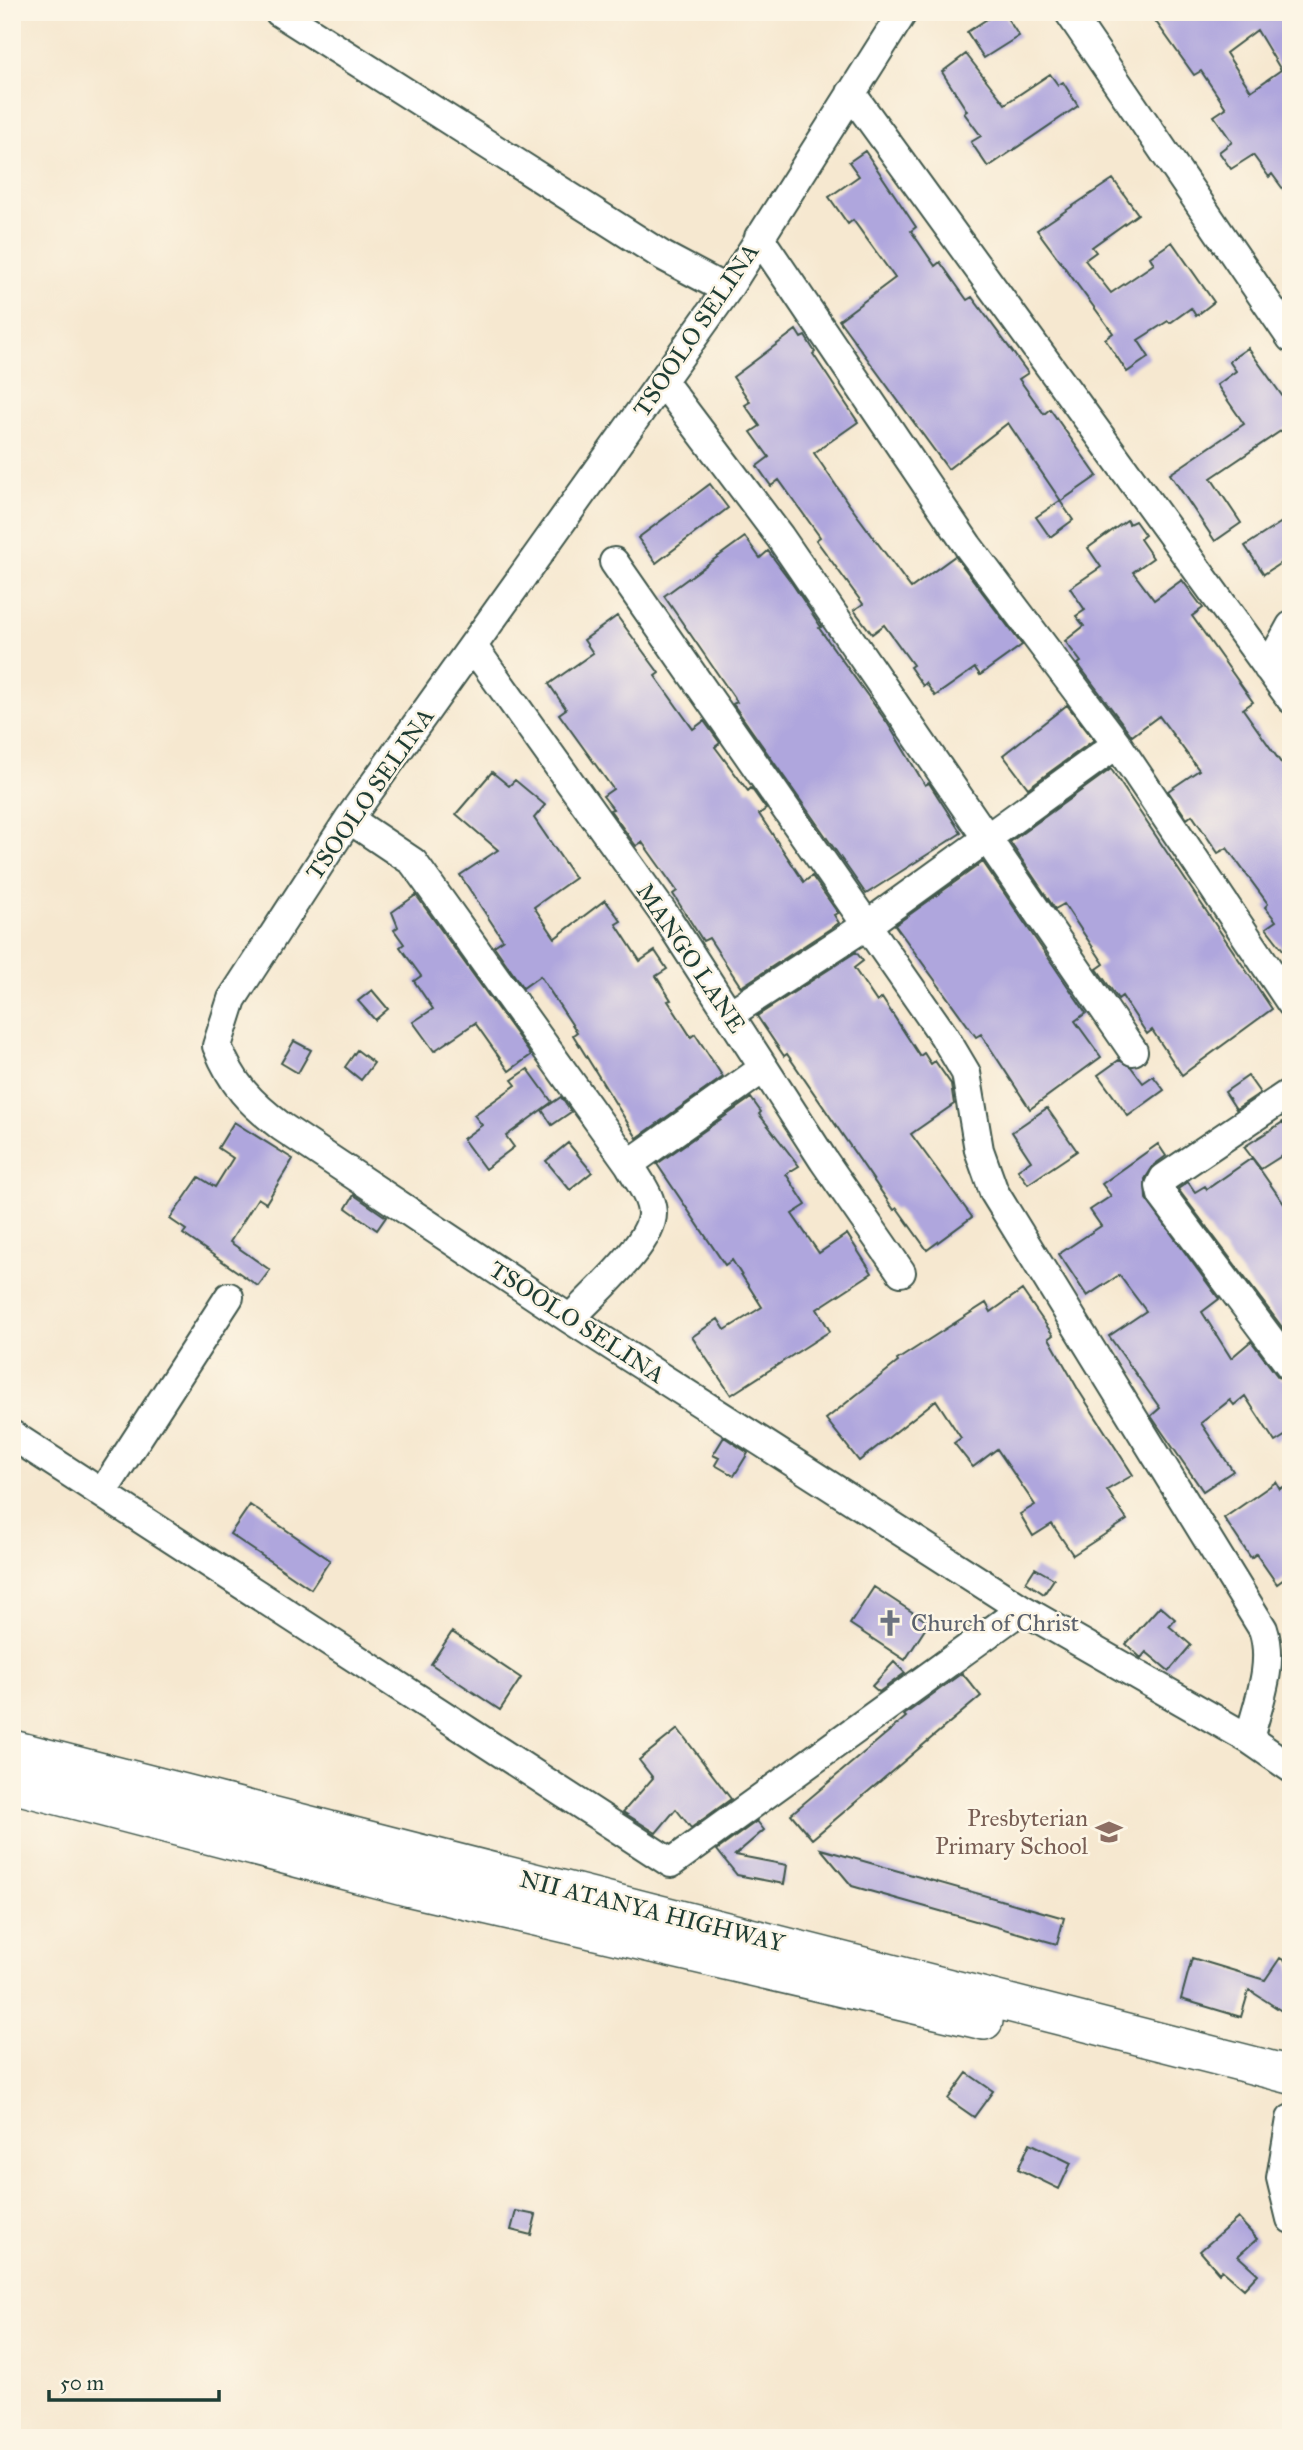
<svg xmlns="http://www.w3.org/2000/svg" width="1303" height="2450" viewBox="0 0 1303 2450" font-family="'IM FELL Great Primer',serif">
  <rect width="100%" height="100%" fill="#fcf5e5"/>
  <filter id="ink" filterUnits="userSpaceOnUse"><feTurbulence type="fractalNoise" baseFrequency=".0143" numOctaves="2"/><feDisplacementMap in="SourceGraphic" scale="14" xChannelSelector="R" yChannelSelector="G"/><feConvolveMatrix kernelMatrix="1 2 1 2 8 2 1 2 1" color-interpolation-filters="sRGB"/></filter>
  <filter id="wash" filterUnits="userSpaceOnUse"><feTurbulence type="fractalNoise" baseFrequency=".00686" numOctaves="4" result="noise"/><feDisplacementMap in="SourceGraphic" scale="28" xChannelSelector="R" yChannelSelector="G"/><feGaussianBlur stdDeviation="1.57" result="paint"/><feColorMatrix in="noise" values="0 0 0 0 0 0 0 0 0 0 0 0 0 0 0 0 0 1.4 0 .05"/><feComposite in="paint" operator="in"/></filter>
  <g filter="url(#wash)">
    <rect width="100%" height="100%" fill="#f6e8d0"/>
    <g id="blocks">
      <path fill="#afa6dd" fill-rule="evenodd" d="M998 12H1003L1019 36 984 58 967 32Z
        M1149 12H1291V200L1272 174 1269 177 1253 155 1231 169 1219 152 1232 142 1214 116 1226 108 1201 71 1194 75ZM1257 30 1281 70 1251 91 1226 53Z
        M966 54 1005 104 1050 74 1058 85 1063 82 1078 106 988 167 971 142 981 136 964 113 967 111 942 72Z
        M865 151 916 227 911 231 935 266 940 262 967 300 972 297 1028 373 1019 379 1044 414 1050 409 1097 476 1061 501 1008 423 948 469 839 320 895 278 853 220 848 224 829 197 859 176 849 162Z
        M1113 179 1138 214 1092 247 1096 252 1085 260 1111 293 1154 264 1150 257 1172 242 1214 302 1196 316 1191 308 1170 323 1168 321 1138 340 1149 357 1127 372 1105 339 1113 333 1037 230Z
        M796 330 801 338 805 336 815 352 813 354 858 422 814 453 848 503 911 588 955 556 1022 645 980 675 975 668 935 696 926 683 923 686 910 667 913 665 884 625 872 634 854 610 863 604 816 540 820 537 779 480 771 486 757 466 769 457 751 432 760 426 745 405 750 402 733 377Z
        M1248 348 1283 397 1291 392V424L1211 478 1241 523 1215 541 1170 474 1244 424 1217 385 1236 371 1229 361Z
        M710 484 728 508 656 563 638 538Z
        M1060 501 1073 520 1050 537 1036 517Z
        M1291 516V556L1264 574 1245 546Z
        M1127 520 1129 524 1135 521 1145 535 1140 539 1153 558 1133 572 1154 600 1182 580 1203 608 1192 616 1253 702 1243 709 1291 777V960L1266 928 1276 921 1265 907 1268 904 1227 848 1218 853 1192 815 1187 819 1168 791 1199 770 1159 716 1132 736 1078 664 1081 662 1065 641 1084 626 1076 616 1085 610 1070 588 1101 567 1088 548Z
        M745 537 760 558 768 551 789 579 821 627 819 628 888 724 925 785 929 783 961 833 866 894 733 704 737 702 664 596Z
        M617 616 659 673 655 676 693 729 704 721 720 743 715 747 748 791 751 788 766 809 759 814 804 882 812 876 838 913 834 915 839 923 741 987 709 938 703 941 673 894 677 891 642 842 636 846 610 810 613 809 603 796 613 789 559 714 566 709 549 684 593 653 584 640Z
        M1067 705 1094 740 1028 788 1003 755Z
        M1111 769 1272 1009 1182 1075 1152 1030 1147 1034 1122 996 1118 999 1097 969 1104 964 1064 904 1055 909 1010 842Z
        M492 772 509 786 515 780 545 805 534 818 575 878 534 907 555 938 605 900 621 921 616 924 640 961 655 951 667 969 656 976 671 1000 668 1001 691 1037 695 1034 723 1077 637 1138 573 1035 577 1032 540 976 523 988 494 946 503 940 460 875 498 850 456 814Z
        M983 862 1086 1013 1075 1021 1101 1057 1030 1109 981 1034 976 1037 895 925Z
        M416 895 531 1055 509 1071 475 1023 434 1051 413 1022 433 1009 414 981 421 976 400 947 404 944 394 930 398 927 392 912Z
        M856 952 863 961 854 968 877 1002 882 998 920 1056 924 1053 931 1064 935 1061 951 1084 954 1104 911 1134 972 1217 927 1250 897 1208 894 1210 787 1054 784 1056 757 1016Z
        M372 990 388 1009 375 1020 358 1001Z
        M294 1041 311 1050 298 1073 281 1063Z
        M357 1050 374 1063 361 1080 345 1067Z
        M1119 1060 1131 1067 1143 1083 1153 1076 1164 1090 1128 1116 1098 1075Z
        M528 1069 552 1102 506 1136 514 1147 485 1169 463 1139 482 1125 474 1115 516 1085 512 1080Z
        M1248 1076 1260 1093 1236 1109 1225 1092Z
        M561 1097 571 1112 552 1125 542 1110Z
        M751 1098 761 1112 759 1114 799 1166 786 1174 806 1205 792 1214 819 1253 847 1234 872 1273 817 1309 830 1331 731 1395 692 1337 718 1319 725 1330 762 1307 732 1260 725 1265 657 1164Z
        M1047 1108 1077 1151 1028 1184 1018 1170 1031 1161 1012 1132Z
        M234 1122 293 1159 266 1203 258 1198 230 1242 270 1270 258 1286 183 1234 186 1230 170 1219 199 1177 215 1187 233 1158 218 1148Z
        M1283 1122 1291 1135V1150L1261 1169 1244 1147Z
        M568 1143 592 1172 570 1190 546 1161Z
        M1158 1144 1166 1156 1154 1165 1145 1179 1146 1199 1219 1299 1202 1312 1231 1358 1251 1341 1278 1377 1291 1383V1432L1275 1442 1245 1396 1234 1405 1230 1400 1201 1423 1233 1471 1203 1491 1151 1416 1160 1408 1109 1336 1146 1311 1119 1275 1087 1296 1059 1254 1101 1226 1090 1210 1111 1196 1102 1184Z
        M1252 1158 1291 1214V1339L1178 1189 1188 1182 1195 1192 1205 1186 1207 1189Z
        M354 1195 386 1217 377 1230 346 1208Z
        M1022 1290 1053 1335 1049 1338 1079 1391 1133 1475 1107 1490 1127 1520 1073 1555 1052 1524 1033 1536 1020 1514 1035 1505 997 1449 973 1467 954 1443 961 1438 936 1400 859 1461 826 1419 898 1362 897 1360 986 1303 991 1312Z
        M724 1437 748 1453 734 1476 715 1465 719 1458 713 1455Z
        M1276 1482 1280 1489 1291 1482V1574L1277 1584 1256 1554 1251 1558 1224 1518Z
        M250 1505 330 1560 311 1589 230 1534Z
        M1035 1568 1054 1579 1044 1594 1026 1582Z
        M874 1587 929 1623 905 1660 850 1624Z
        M1160 1606 1175 1619 1169 1626 1191 1645 1169 1671 1146 1652 1141 1658 1126 1644Z
        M452 1632 521 1678 500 1710 431 1664Z
        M894 1662 905 1673 879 1692 872 1686Z
        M962 1673 981 1696 812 1839 791 1814 906 1717 904 1715Z
        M678 1729 731 1799 691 1828 676 1809 656 1833 623 1812 653 1778 639 1760Z
        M757 1821 764 1830 735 1855 787 1865 784 1884 737 1875 717 1850Z
        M821 1849 1064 1918 1057 1944 852 1886Z
        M1192 1958 1265 1980 1280 1958 1291 1965V2017L1249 1990 1241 2017 1181 1999Z
        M967 2073 993 2091 974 2117 948 2099Z
        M1030 2143 1071 2163 1059 2189 1018 2169Z
        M516 2211 536 2215 531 2235 511 2230Z
        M1238 2218 1257 2239 1238 2256 1258 2274 1244 2289 1222 2270 1219 2273 1200 2251Z"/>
    </g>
  </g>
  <g filter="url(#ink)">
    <use href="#blocks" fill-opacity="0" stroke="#3f574b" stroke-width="2"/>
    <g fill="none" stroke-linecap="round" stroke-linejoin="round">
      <defs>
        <path id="minor" d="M279 12 663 256 727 290
          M903 12 727 290 349 819 232 999 217 1046C233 1085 249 1102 282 1127L570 1319 1022 1609 1249 1739 1291 1768
          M1069 12 1291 338
          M851 93 1291 699
          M759 237 968 546 1117 744 1291 1003
          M663 382 780 537 1133 1051
          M614 562 944 1036 966 1073 979 1150 994 1192 1263 1629C1275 1665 1258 1703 1249 1739
          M474 648 669 921 824 1161 901 1272
          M1268 668 1291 626
          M349 819 413 862 629 1164C637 1179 651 1195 652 1213 653 1243 591 1296 570 1319
          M730 1014 867 925 1117 744
          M1291 1092 1164 1178 1160 1186 1162 1195 1291 1367
          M629 1164 764 1068
          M12 1435 671 1863 1022 1609
          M102 1493 229 1297
          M1291 2119 1281 2178 1291 2219"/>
        <path id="major" d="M12 1749 1291 2075
          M12 1784 411 1888 984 2021"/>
      </defs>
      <use href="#minor" stroke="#3f574b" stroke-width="32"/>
      <use href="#major" stroke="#3f574b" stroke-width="40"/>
      <use href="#minor" stroke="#fff" stroke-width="28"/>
      <use href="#major" stroke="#fff" stroke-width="37"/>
    </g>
  </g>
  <defs>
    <symbol id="church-bare" viewBox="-9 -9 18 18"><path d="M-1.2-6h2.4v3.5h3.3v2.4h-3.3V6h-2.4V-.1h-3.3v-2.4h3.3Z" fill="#6b7280" stroke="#fcf5e5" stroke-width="2.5" paint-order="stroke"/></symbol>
    <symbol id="school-bare" viewBox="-9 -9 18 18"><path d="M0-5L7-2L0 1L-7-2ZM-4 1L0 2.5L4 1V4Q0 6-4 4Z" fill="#8d6e63" stroke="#fcf5e5" stroke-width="2.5" paint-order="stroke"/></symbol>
  </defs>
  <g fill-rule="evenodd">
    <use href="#church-bare" x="871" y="1604" width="38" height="38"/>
    <use href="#school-bare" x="1090" y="1813" width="38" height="38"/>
  </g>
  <g text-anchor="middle" stroke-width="5" stroke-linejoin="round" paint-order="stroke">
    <g font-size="24" fill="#1f3d34" stroke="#fcf5e5">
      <text transform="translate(696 330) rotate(-56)" y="8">TSOOLO SELINA</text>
      <text transform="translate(370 794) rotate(-55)" y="8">TSOOLO SELINA</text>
      <text transform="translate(691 958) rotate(56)" y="8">MANGO LANE</text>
      <text transform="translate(577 1322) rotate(33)" y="8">TSOOLO SELINA</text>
      <text transform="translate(652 1911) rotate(14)" y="8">NII ATANYA HIGHWAY</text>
    </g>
    <g font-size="24" fill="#5b616d" stroke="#fcf5e5" text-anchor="start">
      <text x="911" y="1631">Church of Christ</text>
    </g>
    <g font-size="24" fill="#785e54" stroke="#fcf5e5" text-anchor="end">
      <text x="1088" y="1826">Presbyterian<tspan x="1088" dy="28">Primary School</tspan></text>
    </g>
  </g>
  <rect width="1303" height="2450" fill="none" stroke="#fcf5e5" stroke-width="42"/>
  <path d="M49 2390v10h170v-10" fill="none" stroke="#1f3d34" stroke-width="3.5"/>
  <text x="60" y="2390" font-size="21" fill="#1f3d34" stroke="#fcf5e5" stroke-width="5" paint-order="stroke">50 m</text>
</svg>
